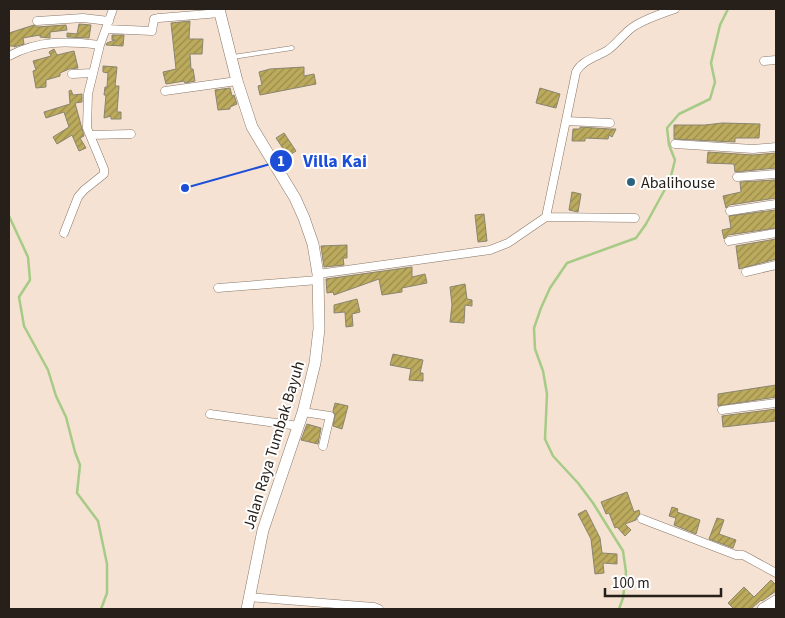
<svg xmlns="http://www.w3.org/2000/svg" width="785" height="618" viewBox="0 0 785 618" font-family="'Source Sans 3',sans-serif">
  <defs>
    <pattern id="building-hatch" width="6" height="6" patternUnits="userSpaceOnUse" patternTransform="scale(1.25)"><rect width="6" height="6" fill="#bcab5d"/><path d="M-1 1l2-2M0 6l6-6M5 7l2-2" fill="none" stroke="#998b4c"/></pattern>
  </defs>
  <rect width="100%" height="100%" fill="#f6e2d2"/>
  <g fill="none" stroke-linecap="round" stroke-linejoin="round">
    <path stroke="#a5cb86" stroke-width="2.5" d="M9 216 28 257 30 280 19 297 24 326 48 370 56 396 66 417 75 452 80 465 77 493 98 521 107 564V593L101 609
      M619 609 623 598 626 572 623 551 593 503 578 483 553 456 545 439 547 394 543 371 535 349 534 328 541 308 550 288 567 263 636 238 646 224 670 180 675 160 669 145 667 128 679 114 710 99 715 82 711 63 720 25 728 9"/>
  </g>
  <path fill="url(#building-hatch)" stroke="#898570" d="M190 21 189 39H203L202 54H190L191 69H193L195 81 185 83 184 81 166 84 163 72 176 69 171 23Z
    M79 24 91 25 89 38 67 37V33L77 34Z
    M34 25 37 27 66 25 67 30 50 32V38L40 37V35L23 38 24 44 14 47V46H9V33Z
    M112 35H124L123 46 106 45 107 43 115 40H112Z
    M54 49 57 55 74 51 78 68 69 69 60 73V76L46 80V87L36 88 33 71 36 70 33 61 51 56 49 52Z
    M103 66 117 67 115 86H119L117 112H121V119H111V116L104 118 106 95H104L105 87H107L108 73 103 72Z
    M304 67V76L314 74 316 84 260 95 258 86 262 85 259 72 270 69Z
    M230 88 232 96 234 95 237 104 230 107V109L218 110 215 90Z
    M540 88 560 94 556 108 536 103Z
    M71 90 73 95 82 94V102L75 103 84 136 80 138 86 148 79 151 72 135 57 144 53 137 69 127 64 112 46 118 44 112 70 104 69 91Z
    M722 123 760 124 759 138H735V142L674 139V125H705Z
    M580 127 610 129H616L612 137 609 135 608 139 585 138V141H572L573 129H580Z
    M284 133 296 151 288 156 276 138Z
    M708 152 753 155 776 153V168L735 172 734 164 707 163Z
    M775 180 776 198 729 205 726 208 723 196 741 192 740 182Z
    M572 192 581 194 578 212 569 210Z
    M776 210V228L728 235 724 239 722 230 731 228 729 216Z
    M484 214 487 241 478 242 475 215Z
    M776 239V259L739 269 736 246Z
    M347 245V258H343L344 265 324 267 321 246Z
    M412 267V277L425 274 427 283 402 288V292L382 295 379 279 334 295 333 292 327 293 326 279Z
    M465 284 467 299 472 300V306L465 305 464 323 450 322 452 305 450 287Z
    M357 299 360 312 352 314 353 326 346 327 345 312 334 313V305Z
    M393 354 423 360 420 373H423V381L409 380 411 369 390 365Z
    M776 385V397L718 406V394Z
    M335 403 348 406 342 429 333 426 335 415 333 411Z
    M776 409V421L723 427 722 416Z
    M307 424 321 428 318 444 301 440Z
    M627 492 634 512 639 510 640 514 637 517 636 520 625 524 631 530 625 536 617 527 615 528 609 513 606 514 601 502Z
    M672 507 678 509 677 512 700 520 696 534 674 525 676 518 669 516Z
    M586 510 600 538 602 553 617 554V564L603 563 604 573 595 574 591 539 578 514Z
    M717 518 724 520 719 534 736 540 733 548 709 539Z
    M771 580 776 585V591L762 601 761 600 751 609H734L728 603 744 587 754 597Z"/>
  <g fill="none" stroke-linecap="round" stroke-linejoin="round">
    <defs>
      <path id="lane" d="M233 57 292 48"/>
      <path id="street" d="M37 21 83 18 109 21
        M106 29 152 31 154 19 159 18 220 13
        M9 56C38 40 67 41 100 45
        M764 61 776 60
        M72 74 92 73
        M165 91 237 81
        M566 121 610 123
        M91 135 131 134
        M675 144 753 149 776 147
        M737 177 776 174
        M730 211 776 204
        M546 217 635 218
        M64 233 78 197 84 190 104 174V169L87 128 88 94 100 45 113 9
        M729 241 776 233
        M746 272 776 265
        M318 274 490 250 508 243 546 217 576 72C582 60 597 57 608 50 616 44 621 37 628 31 638 21 661 14 675 9
        M218 288 318 280
        M722 410 776 403
        M303 412 330 416 323 446
        M210 414 299 426
        M642 519 736 555H743L776 573
        M249 597 374 607 379 609"/>
      <path id="secondary" d="M219 9 237 81 252 127 295 198 304 218 313 244 318 274 319 329 315 363 303 412 263 530 247 609
        M763 609 776 601"/>
    </defs>
    <use href="#lane" stroke="#897869" stroke-width="5"/>
    <use href="#street" stroke="#897869" stroke-width="9"/>
    <use href="#secondary" stroke="#897869" stroke-width="12"/>
    <use href="#lane" stroke="#fff" stroke-width="4"/>
    <use href="#street" stroke="#fff" stroke-width="8"/>
    <use href="#secondary" stroke="#fff" stroke-width="11"/>
  </g>
  <circle fill="#2e637f" stroke="#fff" stroke-width="2" cx="631" cy="182" r="5"/>
  <g text-anchor="middle" stroke-width="4" stroke-linejoin="round" paint-order="stroke">
    <g font-size="16" fill="#27201a" stroke="#fff" text-anchor="start">
      <text x="641" y="188">Abalihouse</text>
    </g>
    <g font-size="16" fill="#27201a" stroke="#fff">
      <text transform="translate(273 445) rotate(-73)" y="6">Jalan Raya Tumbak Bayuh</text>
    </g>
  </g>
  <path fill="none" stroke="#1d4ed8" stroke-width="2" d="M185 188L281 161"/>
  <g fill="#1d4ed8" stroke="#fff" stroke-width="2">
    <circle cx="185" cy="188" r="5"/>
    <circle cx="281" cy="161" r="12"/>
  </g>
  <g font-size="15" text-anchor="middle" font-weight="bold" fill="#fff">
    <text x="281" y="166">1</text>
  </g>
  <g font-size="18" text-anchor="middle" font-weight="bold" fill="#1d4ed8" stroke="#fff" stroke-width="4" stroke-linejoin="round" paint-order="stroke">
    <text x="335" y="167">Villa Kai</text>
  </g>
  <rect width="785" height="618" fill="none" stroke="#27201a" stroke-width="20"/>
  <path d="M605 588v8h116v-8" fill="none" stroke="#27201a" stroke-width="2.5"/>
  <text x="612" y="588" font-size="15" fill="#27201a" stroke="#ffffff" stroke-width="4" paint-order="stroke">100 m</text>
</svg>
